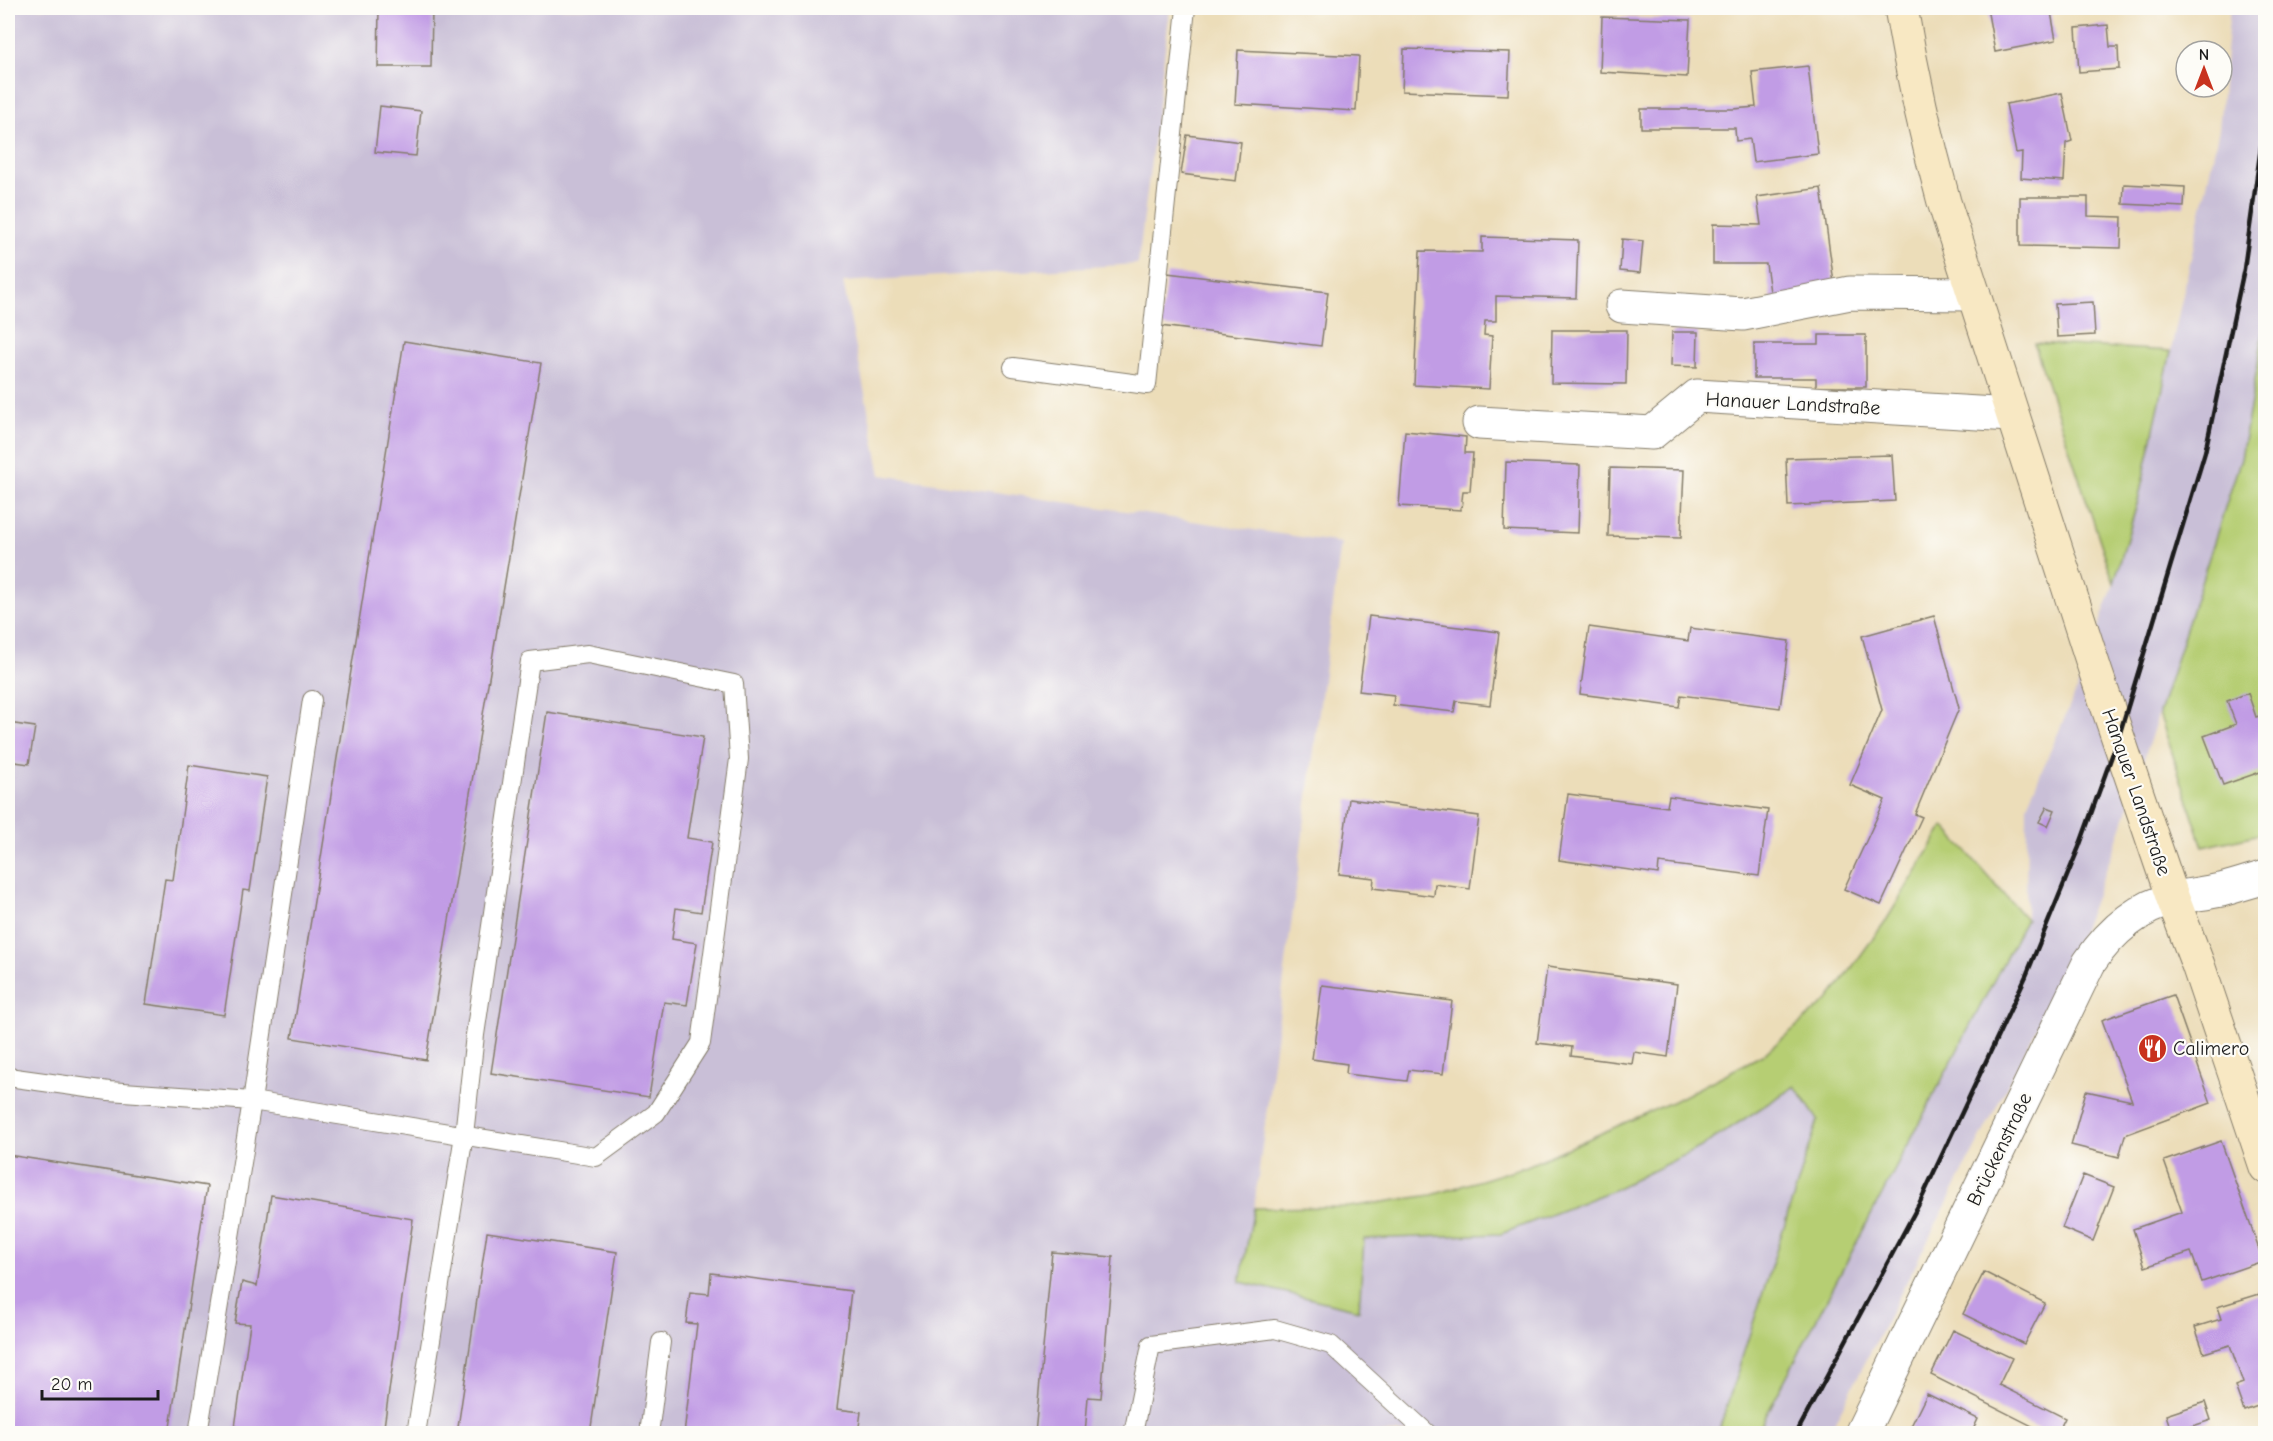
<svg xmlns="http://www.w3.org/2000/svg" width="2273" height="1441" viewBox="0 0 2273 1441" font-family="'Comic Neue',sans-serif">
  <rect width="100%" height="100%" fill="#fdfcf7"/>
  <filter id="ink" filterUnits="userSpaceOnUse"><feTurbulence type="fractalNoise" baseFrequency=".0167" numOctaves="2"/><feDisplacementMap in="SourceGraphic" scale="12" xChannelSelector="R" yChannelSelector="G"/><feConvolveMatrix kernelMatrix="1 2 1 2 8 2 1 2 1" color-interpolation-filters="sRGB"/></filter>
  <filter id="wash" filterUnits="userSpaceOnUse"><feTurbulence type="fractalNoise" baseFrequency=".008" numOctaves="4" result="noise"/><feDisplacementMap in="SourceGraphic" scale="24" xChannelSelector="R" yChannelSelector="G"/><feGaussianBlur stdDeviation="1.35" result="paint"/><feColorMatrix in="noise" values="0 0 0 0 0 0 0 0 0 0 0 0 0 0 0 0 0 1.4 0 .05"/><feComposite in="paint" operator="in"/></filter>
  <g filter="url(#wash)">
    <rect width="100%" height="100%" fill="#ecddb9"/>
    <path fill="#c9bfd7" d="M8 8H1170L1138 264 843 282 881 475 1341 543 1254 1208 1240 1281 1364 1239 1501 1234 1611 1191 1701 1147 1795 1086 1818 1120 1718 1433H8Z
      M2230 8H2265V324L2241 458 2119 836 2068 967 1829 1433 1757 1434 2026 919 2027 805 2077 689 2114 583 2139 497 2219 129Z"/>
    <path fill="#b6ce73" stroke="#697548" stroke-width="1.5" d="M2265 324V833L2203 847 2159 713 2241 458Z
      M2034 343 2171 351 2139 497 2114 583Z
      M1944 826 2026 919 1757 1433H1718L1818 1120 1795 1086 1701 1147 1611 1191 1501 1234 1364 1239 1359 1310 1240 1282 1254 1208 1349 1207 1432 1195 1527 1166 1674 1101 1764 1054 1829 999 1887 919Z"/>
    <g id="blocks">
      <path fill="#c19ce5" d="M379 8H432L431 67H378Z
        M1987 8H2065V9L2051 12 2056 40 1995 52Z
        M1602 17 1690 20 1687 77 1600 72Z
        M2108 25 2110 47H2118L2119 69 2079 72 2076 28Z
        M1404 49 1510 52 1508 95 1402 91Z
        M1238 50 1359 56 1356 111 1235 104Z
        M1808 66 1818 154 1753 162 1750 139 1736 141 1735 128H1641V109H1733L1756 107 1752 72Z
        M2062 93 2072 141 2066 143 2064 181 2021 178 2022 152 2016 153 2006 104Z
        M380 106 421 111 416 156 375 152Z
        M1187 135 1241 142 1236 181 1181 174Z
        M2124 184 2185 187 2184 207 2123 204Z
        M1821 188 1835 290 1771 299 1766 264H1713V224L1761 225 1757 197Z
        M2020 197H2088V216L2122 217 2121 248 2020 246Z
        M1482 237 1578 240 1576 298 1496 296V321H1485L1484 335 1492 336 1489 389 1414 385 1420 251 1482 252Z
        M1622 239 1643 241 1640 273 1620 271Z
        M1167 273 1328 292 1321 346 1160 326Z
        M2093 302 2095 335 2057 337 2055 304Z
        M1552 330H1627L1626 384 1551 383Z
        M1672 332H1698L1697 367 1671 366Z
        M1819 335H1866V387H1816V378H1754V344H1819Z
        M404 341 541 363 426 1060 292 1038Z
        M1405 431 1466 437 1465 453H1473L1470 491H1463L1461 510 1399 506Z
        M1892 455 1895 501 1788 506 1786 458Z
        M1506 462 1580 465 1578 533 1504 530Z
        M1610 468 1684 470 1681 538 1608 536Z
        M1369 616 1499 632 1490 705 1456 701 1454 712 1393 705 1394 695 1359 691Z
        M1934 616 1959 708 1915 814 1922 817 1881 905 1844 889 1885 800 1850 785 1882 710 1862 636Z
        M1589 627 1688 641 1690 628 1789 641 1780 708 1681 695 1679 707 1580 694Z
        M2248 693 2256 717 2266 714V770L2223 785 2204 736 2236 724 2227 701Z
        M547 712 703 737 687 838 712 842 701 912 676 908 672 939 697 943 687 1005 664 1002 649 1097 491 1073Z
        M8 723 35 727 29 764 8 761Z
        M189 765 267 777 250 891 243 890 224 1015 146 1004 165 879 173 880Z
        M1568 794 1667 807 1669 796 1768 810 1759 876 1659 863 1658 874 1559 860Z
        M1349 799 1479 816 1470 889 1435 884 1434 896 1373 888 1374 878 1339 874Z
        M2047 807 2055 810 2048 826 2039 822Z
        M1547 967 1677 984 1668 1057 1634 1052 1632 1064 1571 1056 1572 1047 1537 1043Z
        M1322 985 1452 1001 1443 1074 1409 1070 1407 1081 1346 1074 1347 1064 1312 1059Z
        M2173 995 2211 1103 2125 1135 2119 1157 2071 1145 2086 1091 2132 1101 2102 1020Z
        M2221 1141 2263 1261 2202 1282 2191 1252 2145 1267 2133 1229 2182 1212 2164 1161Z
        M8 1155 207 1186 169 1434H8Z
        M2083 1175 2114 1187 2093 1241 2062 1228Z
        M271 1195 413 1219 383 1434H234L250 1324 235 1323 242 1282 257 1286Z
        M487 1232 617 1252 590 1434H457Z
        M1052 1252 1113 1257 1101 1398 1088 1397 1085 1434H1035Z
        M1984 1272 2045 1303 2024 1344 1963 1314Z
        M711 1273 851 1291 837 1409 861 1412 858 1434H684L697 1324 686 1323 690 1292 709 1294Z
        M2266 1292V1403L2244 1411 2235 1386 2243 1383 2230 1345 2204 1353 2195 1327 2221 1319 2217 1307Z
        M1953 1330 2012 1358 1999 1385 2065 1418 2057 1434H2048L1931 1375Z
        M1927 1394 1978 1419 1971 1434H1907Z
        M2205 1402 2211 1420 2172 1433 2166 1415Z"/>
    </g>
  </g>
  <g filter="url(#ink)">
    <use href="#blocks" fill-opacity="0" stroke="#847c6a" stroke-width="1.5"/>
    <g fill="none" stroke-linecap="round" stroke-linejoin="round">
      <defs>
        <path id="lane" d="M1013 367 1147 385 1186 8
          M8 1077 109 1091 252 1101 312 700
          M198 1434 252 1101 596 1157 656 1113 701 1043 739 759 734 684 588 654 530 661 475 1035 464 1135 416 1434
          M649 1434 661 1342
          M1133 1434 1151 1345 1275 1329 1331 1345 1428 1434"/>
        <path id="street" d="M1622 306 1743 314 1850 293 1974 294
          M1479 423 1652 433 1697 396 2011 415
          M1861 1434 2089 963C2110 932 2138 907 2175 898 2190 895 2206 893 2221 890 2236 886 2251 881 2266 877"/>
        <path id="secondary" d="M1901 8C1912 73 1926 137 1944 202L2096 673 2173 899 2198 965 2266 1167"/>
      </defs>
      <use href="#lane" stroke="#847c6a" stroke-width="20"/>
      <use href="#street" stroke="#847c6a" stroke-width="35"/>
      <use href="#secondary" stroke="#847c6a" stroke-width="35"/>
      <use href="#lane" stroke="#fff" stroke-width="18"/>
      <use href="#street" stroke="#fff" stroke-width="33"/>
      <use href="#secondary" stroke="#f8e8c3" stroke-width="33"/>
      <path stroke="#1c1c1c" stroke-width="4.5" d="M1796 1434 1919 1204 2026 976 2079 847 2118 739 2205 452 2244 269 2266 111"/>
    </g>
  </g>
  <defs>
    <symbol id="restaurant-disc" viewBox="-11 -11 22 22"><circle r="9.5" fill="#c8321e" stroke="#fdfcf7"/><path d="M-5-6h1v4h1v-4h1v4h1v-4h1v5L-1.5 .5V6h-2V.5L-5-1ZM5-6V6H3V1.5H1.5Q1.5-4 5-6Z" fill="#fff"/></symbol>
  </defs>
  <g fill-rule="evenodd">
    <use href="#restaurant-disc" x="2136" y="1032" width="33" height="33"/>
  </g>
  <g text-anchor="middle" stroke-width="4.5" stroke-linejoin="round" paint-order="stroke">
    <g font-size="20" fill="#1c1c1c" stroke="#fdfcf7">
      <text transform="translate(1793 403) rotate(3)" y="7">Hanauer Landstraße</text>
      <text transform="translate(2137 792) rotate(71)" y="7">Hanauer Landstraße</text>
      <text transform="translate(1999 1149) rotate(-64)" y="7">Brückenstraße</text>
    </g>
    <g font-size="20" fill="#1c1c1c" stroke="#fdfcf7" text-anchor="start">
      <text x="2173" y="1055">Calimero</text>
    </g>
  </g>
  <rect width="2273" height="1441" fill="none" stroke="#fdfcf7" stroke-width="30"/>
  <g transform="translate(2204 69)"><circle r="28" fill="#fdfcf7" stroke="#a3a29f" stroke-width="1.5"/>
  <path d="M0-4.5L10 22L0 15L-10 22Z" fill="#c8321e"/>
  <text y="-9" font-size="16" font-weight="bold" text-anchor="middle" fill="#1c1c1c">N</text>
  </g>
  <path d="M42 1390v9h116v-9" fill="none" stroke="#1c1c1c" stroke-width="3"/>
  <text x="51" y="1390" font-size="18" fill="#1c1c1c" stroke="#fdfcf7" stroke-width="4.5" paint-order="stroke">20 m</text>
</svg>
